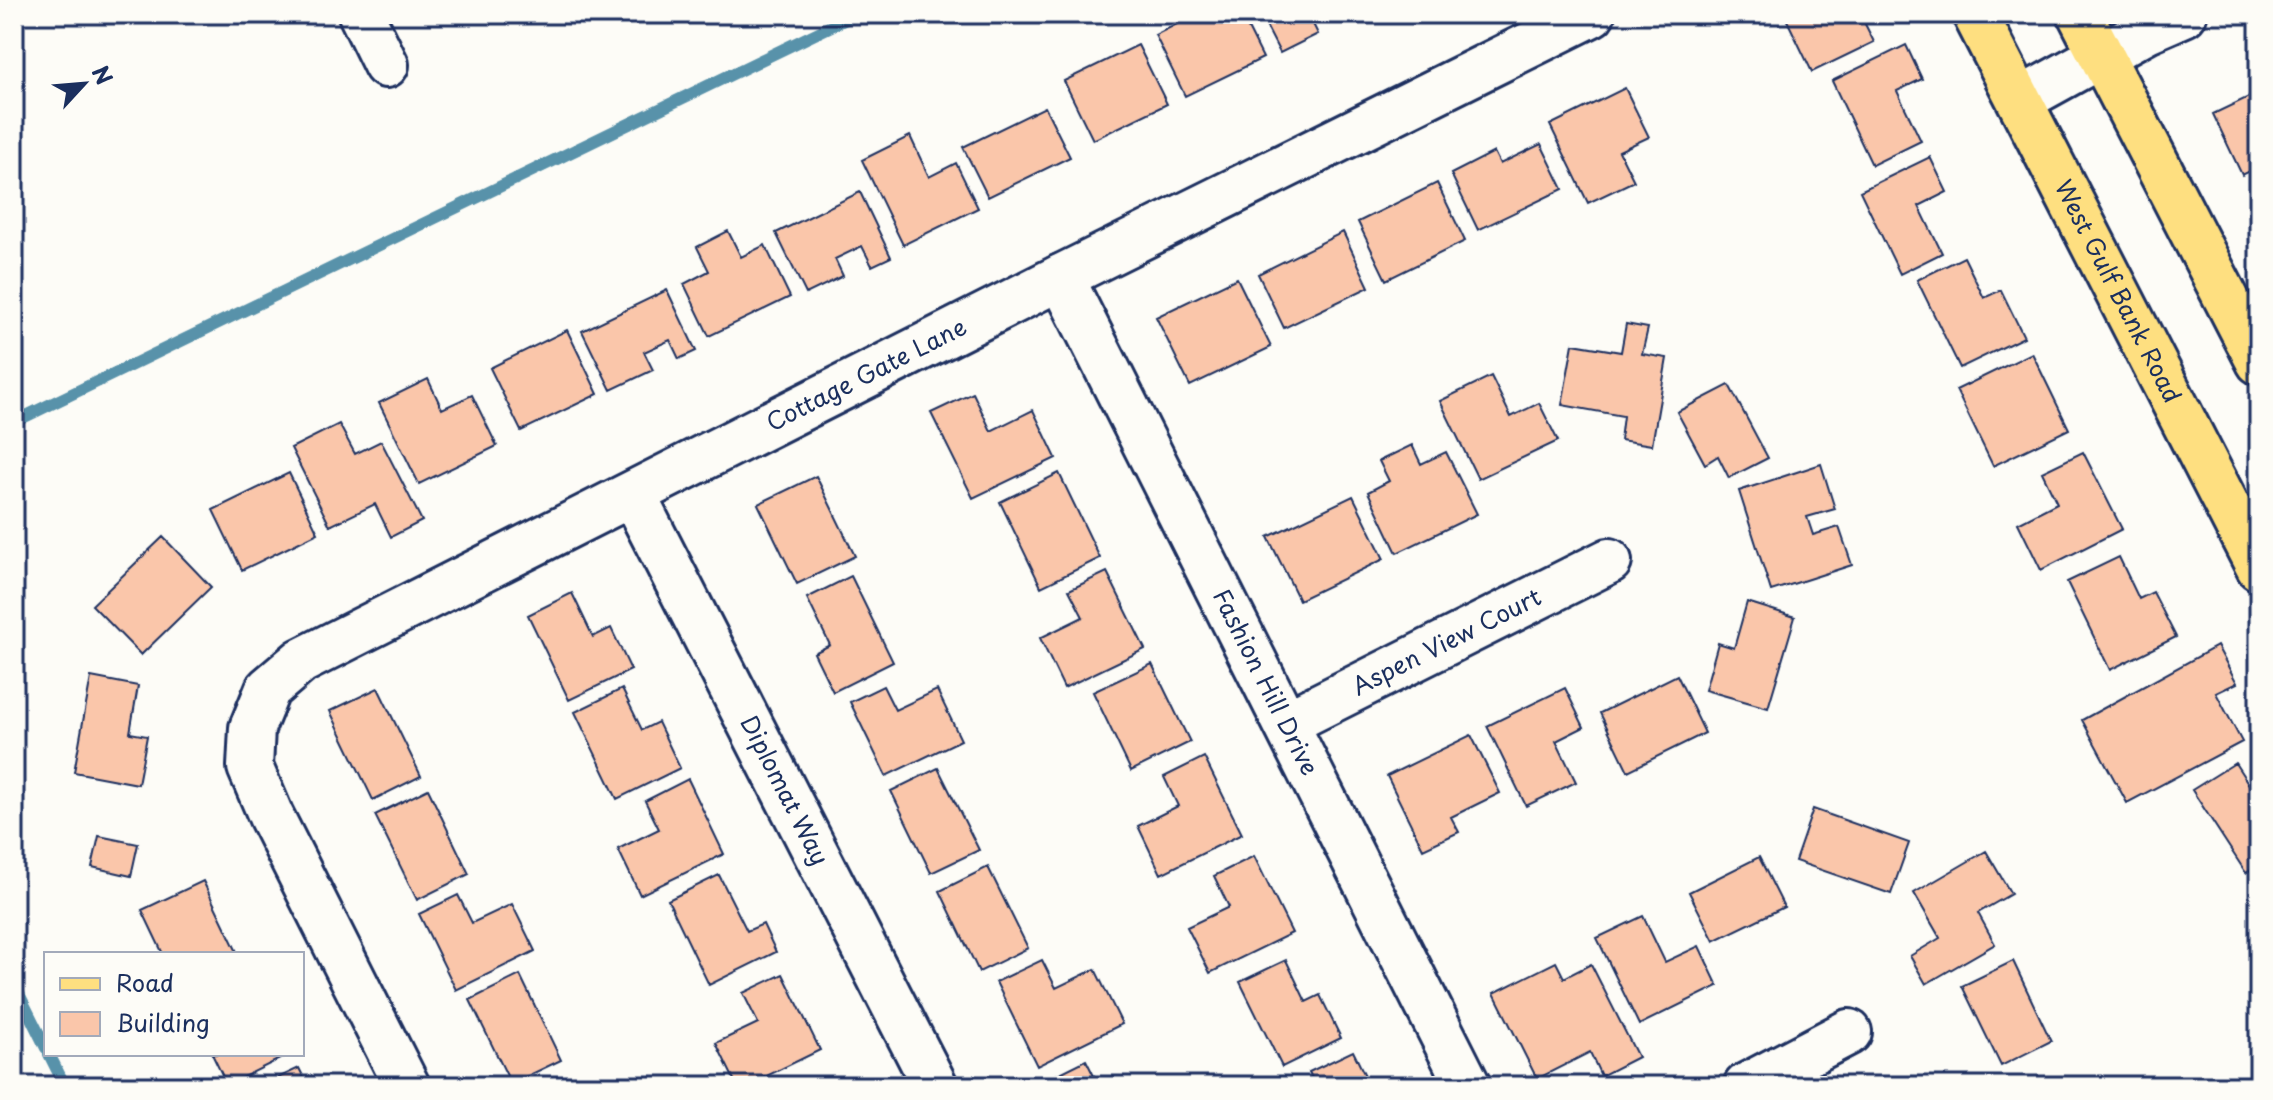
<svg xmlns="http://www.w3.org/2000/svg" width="2273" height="1100" viewBox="0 0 2273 1100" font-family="'Playpen Sans',sans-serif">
  <rect width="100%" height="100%" fill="#fdfcf7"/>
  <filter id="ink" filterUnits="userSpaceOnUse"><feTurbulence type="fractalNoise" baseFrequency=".0125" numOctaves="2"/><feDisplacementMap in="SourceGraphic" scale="16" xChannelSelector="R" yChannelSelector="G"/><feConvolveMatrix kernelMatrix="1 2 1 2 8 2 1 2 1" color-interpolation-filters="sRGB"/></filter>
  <g filter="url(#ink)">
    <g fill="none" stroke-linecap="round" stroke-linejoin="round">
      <path stroke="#5992aa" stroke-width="12" d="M14 422 856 14
        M14 984 46 1048
        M49 1054 65 1086"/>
    </g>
    <path fill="#fac6aa" stroke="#1b2f5e" stroke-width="2" d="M1197 14H1241L1263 58 1185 96 1155 35Z
      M1260 14H1318L1310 18 1318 34 1280 53Z
      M1784 14H1860L1874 42 1812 72Z
      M1138 45 1167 104 1093 140 1064 81Z
      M1906 45 1922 79 1897 91 1921 141 1872 165 1832 81Z
      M1625 88 1649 137 1619 151 1634 181 1588 203 1550 125Z
      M2259 92V167L2242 175 2213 114Z
      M1045 107 1070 157 988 197 963 147Z
      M910 136 929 177 956 163 978 208 903 245 862 160Z
      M1541 144 1563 189 1478 230 1451 174 1494 152 1500 164Z
      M1930 157 1947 192 1919 206 1942 253 1900 274 1860 191Z
      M1437 183 1465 241 1386 280 1358 222Z
      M860 192 891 257 872 266 862 246 835 259 843 276 806 294 776 233Z
      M728 231 741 257 765 245 790 297 709 336 684 284 709 271 697 247Z
      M1343 232 1369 287 1284 328 1258 274Z
      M1964 257 1984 298 2001 290 2024 337 1960 368 1917 280Z
      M1237 278 1271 347 1190 386 1156 317Z
      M667 290 696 351 679 359 670 340 644 352 653 370 611 390 582 331Z
      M1626 324 1648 328 1642 354 1667 358 1652 445 1620 440 1623 416 1562 405 1573 344 1621 352Z
      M567 330 598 394 521 431 490 368Z
      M2032 353 2069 429 1993 466 1956 390Z
      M1491 376 1511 417 1539 403 1558 441 1478 479 1440 401Z
      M428 379 442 409 472 395 497 446 419 484 379 403Z
      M1729 385 1768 458 1729 478 1718 456 1705 464 1677 412Z
      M973 393 991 431 1033 410 1056 458 973 498 931 413Z
      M339 424 355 454 381 441 422 521 391 537 375 504 330 526 291 448Z
      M1412 445 1421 464 1446 452 1477 514 1397 553 1368 492 1389 481 1379 461Z
      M2083 452 2122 529 2041 570 2018 523 2057 503 2042 472Z
      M1821 464 1835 509 1807 517 1813 535 1839 527 1852 565 1771 591 1739 491Z
      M289 473 318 533 242 570 213 510Z
      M1059 473 1100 558 1041 587 1000 502Z
      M816 476 855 556 797 584 758 504Z
      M1353 496 1384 559 1299 600 1268 537Z
      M163 537 211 587 141 655 92 605Z
      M2119 557 2139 599 2153 592 2176 637 2110 670 2067 582Z
      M1107 572 1145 649 1064 688 1040 638 1083 617 1069 590Z
      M851 576 893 662 833 692 814 653 830 645 807 598Z
      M572 593 593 637 611 628 631 670 569 700 528 615Z
      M1747 602 1795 617 1768 708 1705 690 1718 643 1734 648Z
      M2217 646 2237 683 2216 693 2242 742 2127 803 2082 720Z
      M1152 664 1190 742 1131 771 1093 692Z
      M1677 675 1705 733 1628 771 1600 713Z
      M91 677 138 686 130 733 147 736 138 784 74 772Z
      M883 686 895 710 937 690 961 740 886 776 850 702Z
      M378 688 421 776 373 800 330 711Z
      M1565 688 1584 727 1556 741 1576 782 1526 806 1487 726Z
      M622 689 642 730 658 722 680 768 617 799 575 712Z
      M1471 735 1500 793 1451 817 1459 832 1423 849 1387 776Z
      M1204 757 1242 834 1161 874 1138 826 1178 806 1164 777Z
      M2235 763 2259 800V865L2246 873 2192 790Z
      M938 768 979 850 931 873 891 791Z
      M688 779 724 854 640 895 618 849 659 829 645 801Z
      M428 789 469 874 417 900 375 815Z
      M1813 809 1909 843 1891 894 1795 861Z
      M99 836 138 844 131 876 92 867Z
      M1986 851 2011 894 1978 913 1995 944 1926 984 1910 956 1940 938 1914 893Z
      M1254 856 1292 933 1210 973 1187 927 1229 907 1214 876Z
      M1759 857 1784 907 1714 941 1689 892Z
      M988 867 1028 948 979 972 940 891Z
      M719 875 747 931 763 924 776 952 709 985 668 900Z
      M203 881 238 954H163L142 910Z
      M458 895 472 923 512 904 535 951 456 990 419 914Z
      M1643 916 1665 962 1699 946 1718 986 1639 1025 1597 938Z
      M1042 960 1056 988 1095 969 1122 1024 1037 1066 996 982Z
      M1286 960 1306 1002 1320 995 1341 1038 1282 1067 1240 982Z
      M2013 961 2051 1041 2001 1066 1962 986Z
      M1556 962 1564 978 1591 964 1638 1057 1601 1076 1590 1052 1537 1079 1494 993Z
      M783 974 820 1050 746 1086H737L716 1043 758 1023 743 993Z
      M520 975 561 1060 511 1084 470 1000Z
      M1353 1051 1370 1086H1316L1309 1072Z
      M212 1054H287L288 1055 227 1085Z
      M1086 1060 1099 1086H1039L1038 1084Z
      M299 1068 308 1086H261Z"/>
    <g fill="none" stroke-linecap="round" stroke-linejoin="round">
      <defs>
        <g id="minor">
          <path d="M361 14 386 65"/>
          <path d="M2020 100 2147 30 2184 14"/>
          <path id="s1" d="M1061 277 1468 1086"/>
          <path id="s2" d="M633 495 935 1086"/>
          <path id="s3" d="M1286 723 1609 561"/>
          <path id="s4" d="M407 1086 271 816 250 767 252 728 268 689 301 661 1061 277 1592 14"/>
          <path d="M1746 1086 1849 1032"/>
        </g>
        <g id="major">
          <path id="s5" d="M1975 14 2259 568"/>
          <path d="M2080 14 2259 362"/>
        </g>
      </defs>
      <use href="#minor" stroke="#1b2f5e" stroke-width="50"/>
      <use href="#major" stroke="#1b2f5e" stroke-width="50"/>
      <use href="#minor" stroke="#fdfcf7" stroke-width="44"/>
      <use href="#major" stroke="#fedf80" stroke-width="44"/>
    </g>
  </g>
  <g text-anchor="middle" stroke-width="6" stroke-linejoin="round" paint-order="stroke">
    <g font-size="24" fill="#1b2f5e" stroke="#fdfcf7">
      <text dy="8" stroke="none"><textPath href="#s5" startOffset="312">West Gulf Bank Road</textPath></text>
      <text dy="8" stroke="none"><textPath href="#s4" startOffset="1114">Cottage Gate Lane</textPath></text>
      <text dy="8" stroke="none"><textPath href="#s3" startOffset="180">Aspen View Court</textPath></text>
      <text dy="8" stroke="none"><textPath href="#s1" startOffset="454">Fashion Hill Drive</textPath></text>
      <text dy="8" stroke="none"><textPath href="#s2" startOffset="332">Diplomat Way</textPath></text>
    </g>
  </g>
  <rect width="2273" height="1100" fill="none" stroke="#fdfcf7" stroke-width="48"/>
  <rect x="24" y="24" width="2225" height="1052" fill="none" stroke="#1b2f5e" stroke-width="3" filter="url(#ink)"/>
  <rect x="44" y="952" width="260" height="104" fill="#fdfcf7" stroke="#a3aaba" stroke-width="2"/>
  <rect x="60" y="978" width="40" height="12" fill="#fedf80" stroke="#a3aaba" stroke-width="2"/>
  <text x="116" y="992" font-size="24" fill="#1b2f5e">Road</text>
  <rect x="60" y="1012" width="40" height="24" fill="#fac6aa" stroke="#a3aaba" stroke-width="2"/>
  <text x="116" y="1032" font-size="24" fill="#1b2f5e">Building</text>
  <g transform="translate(84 84) rotate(64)" stroke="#fdfcf7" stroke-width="6" paint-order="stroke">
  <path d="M0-6L14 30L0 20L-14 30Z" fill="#1b2f5e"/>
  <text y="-12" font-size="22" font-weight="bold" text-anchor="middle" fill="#1b2f5e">N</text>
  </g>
</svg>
